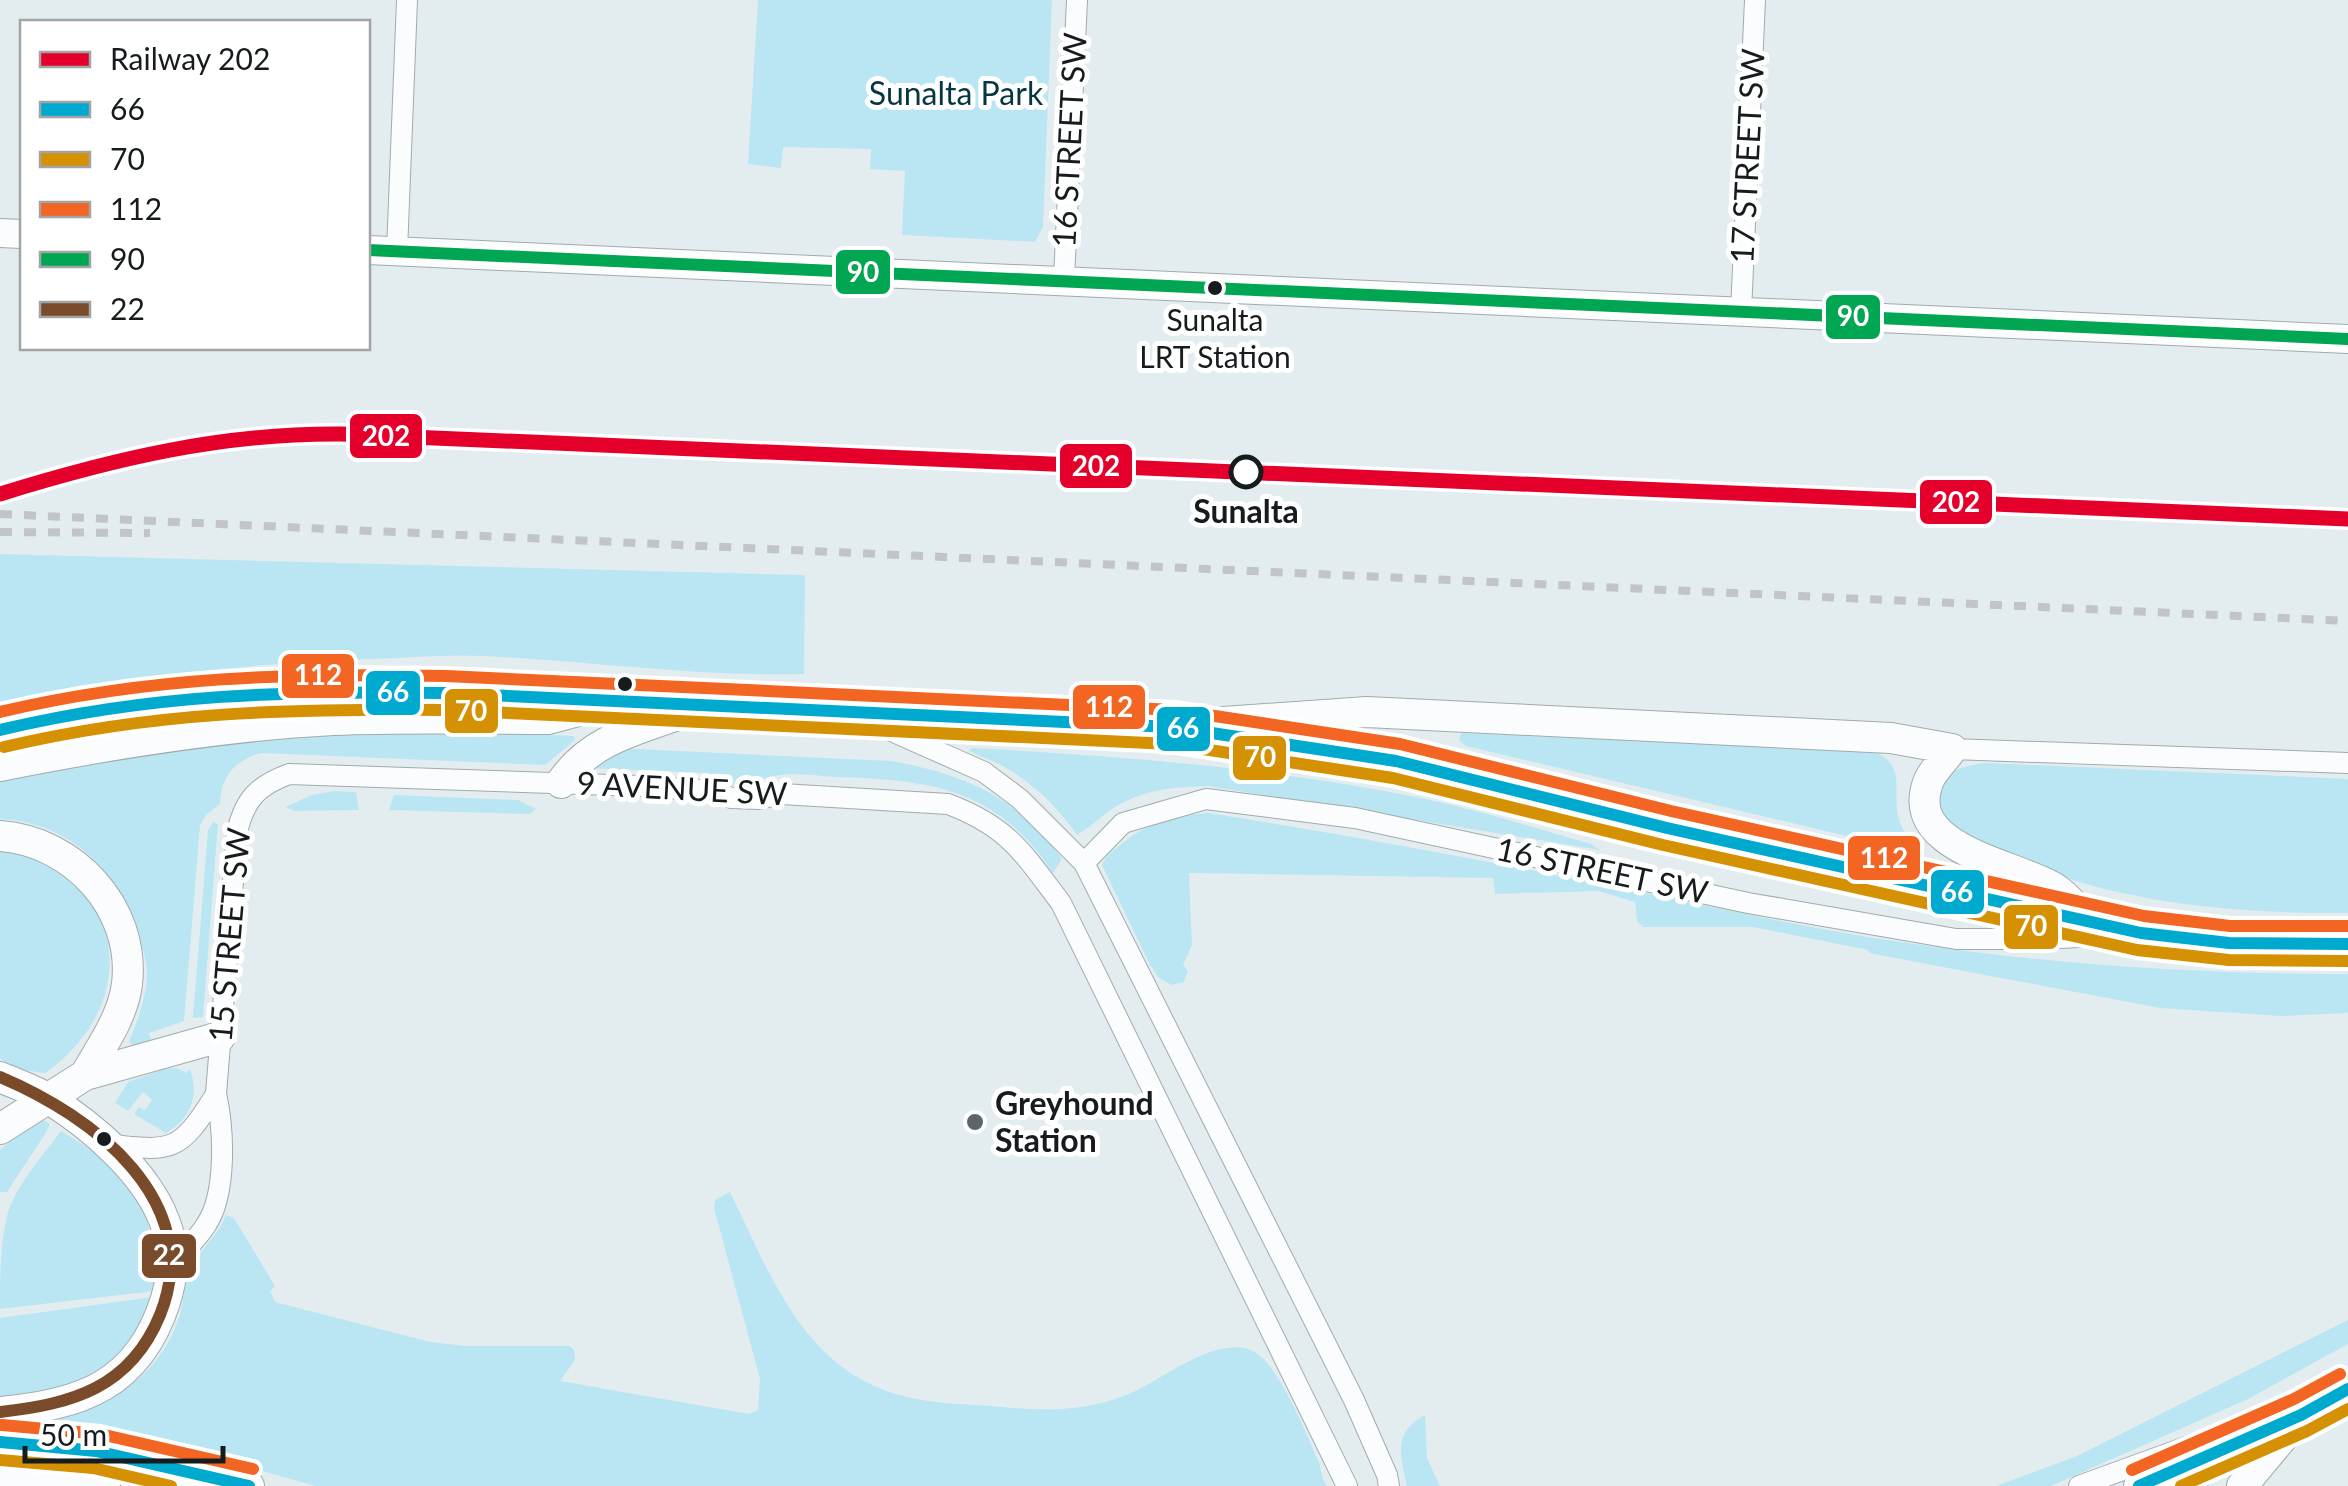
<svg xmlns="http://www.w3.org/2000/svg" width="2348" height="1486" viewBox="0 0 2348 1486" font-family="Lato,sans-serif">
  <rect width="100%" height="100%" fill="#e3edf0"/>
  <path fill="#b9e6f2" d="M758 0H1052L1043 227 1035 242 902 235 905 171 870 169 871 149 783 147 781 168 748 164Z
    M0 554 805 575 804 674C697 677 591 661 484 656 447 654 408 658 370 659 244 664 121 675 0 708Z
    M408 729 574 736 575 740 545 765 261 753C234 761 221 776 220 804L206 815 200 825 184 1021 149 1033 151 1040 134 1047 129 1042C137 1021 147 997 147 974 147 959 141 943 136 929 116 867 67 822 0 819V776L182 744Z
    M1461 733 1869 750C1908 763 1892 785 1898 816 1901 829 1910 840 1915 852L1466 746 1459 740Z
    M615 748 891 761C961 773 1021 798 1062 859L1053 873C997 788 931 780 836 777 816 776 793 772 774 776 760 778 751 787 737 788L706 773 590 768Z
    M972 748C1123 756 1273 768 1421 798 1479 810 1535 828 1591 844L1600 850 1208 786C1172 787 1139 790 1109 811 1098 819 1089 828 1077 835 1057 806 1030 780 999 764 989 759 978 756 969 751Z
    M1985 763 2348 779V913C2224 914 2104 902 1991 849 1965 836 1927 824 1941 787 1947 768 1968 766 1985 763Z
    M334 791 356 792 359 810 295 811 285 807 312 795Z
    M394 795 518 800 536 809 530 814 389 810Z
    M1208 813C1343 834 1477 859 1611 886 1705 905 1800 927 1894 941 2044 964 2197 974 2348 974V1013L2280 1016 2160 1008 1869 953 1868 950 1753 927H1643L1637 921 1635 902 1598 891 1495 894 1493 878 1189 873 1192 945 1183 965 1188 971 1184 982 1172 985 1159 978 1150 965 1102 865C1106 854 1115 849 1124 842 1151 821 1175 816 1208 813Z
    M213 822 218 824 203 1017 193 1018 208 830Z
    M0 847C16 852 38 855 51 864 137 919 123 1019 45 1073L22 1070 0 1059Z
    M177 1068 186 1073 190 1069C200 1097 190 1119 166 1133L134 1114 139 1107 145 1110 152 1100 143 1092 128 1111 115 1103 128 1082 164 1069Z
    M38 1117 50 1124 45 1134 7 1192H0V1150Z
    M61 1131C129 1171 160 1210 154 1291L0 1309C0 1277 0 1243 8 1212 18 1183 43 1155 61 1131Z
    M730 1192C774 1282 808 1382 922 1400 944 1404 967 1404 990 1406 1041 1411 1084 1413 1131 1393 1165 1378 1221 1331 1256 1353 1279 1367 1306 1432 1317 1458 1322 1468 1320 1477 1327 1486H316L144 1438 53 1426V1421C108 1407 160 1376 179 1318 184 1301 184 1281 192 1266 202 1247 219 1235 226 1215L234 1218 275 1286 270 1291 275 1302 430 1342 466 1346H570L574 1350 575 1360 560 1381 749 1414 758 1410 760 1379 714 1208 715 1200Z
    M153 1297C124 1374 76 1390 0 1399V1318Z
    M2348 1320V1344L2248 1399 2051 1486H1996L2077 1456Z
    M1425 1415 1427 1458 1440 1486H1407C1400 1453 1392 1434 1425 1415Z"/>
  <g fill="none" stroke-linecap="round" stroke-linejoin="round">
    <defs>
      <path id="minor" d="M397 251 407 0
        M1064 279 1077 0
        M1741 312 1755 0
        M862 718 984 772 1020 799 1084 863 1354 1400 1387 1475 1389 1486
        M1952 749 2348 763
        M1084 863 1123 823 1206 799 1355 818 1748 903 1956 939H2043L2114 935
        M106 1144C173 1152 179 1153 216 1094
        M175 1261C186 1249 198 1238 206 1225 227 1194 224 1129 216 1094L237 832C245 799 257 786 289 774L639 786 715 791 731 798 759 799 782 794 948 804C1009 827 1023 853 1061 903L1347 1486
        M2079 1486 2197 1443 2219 1441"/>
      <path id="tertiary" d="M0 233 22 234
        M368 250 2348 339
        M0 1475 106 1486
        M2184 1486 2225 1452"/>
      <path id="secondary" d="M1223 722 1367 712 1891 738 1952 749C1945 759 1934 769 1929 780 1900 850 2018 864 2056 889 2068 897 2078 911 2089 921
        M0 730C50 718 101 707 152 701 249 689 348 692 445 693L1172 727 1396 761 1667 828 2141 933 2229 943 2348 944
        M0 766C110 744 221 726 333 720 405 717 477 719 548 719L578 711
        M561 783C591 737 642 729 691 710
        M0 836C73 841 136 908 127 984 123 1017 101 1047 85 1075
        M0 1077C16 1084 34 1090 49 1099 92 1126 145 1171 164 1220 176 1250 174 1272 165 1302 138 1385 81 1405 0 1412
        M0 1129 85 1075 220 1037
        M0 1442 96 1451 249 1486
        M2139 1486 2243 1438 2301 1415 2348 1389
        M2242 1486 2298 1419"/>
    </defs>
    <use href="#minor" stroke="#a2aaac" stroke-width="22"/>
    <use href="#tertiary" stroke="#a2aaac" stroke-width="30"/>
    <use href="#secondary" stroke="#a2aaac" stroke-width="32"/>
    <use href="#minor" stroke="#fbfcfd" stroke-width="20"/>
    <use href="#tertiary" stroke="#fbfcfd" stroke-width="28"/>
    <use href="#secondary" stroke="#fbfcfd" stroke-width="30"/>
    <path stroke="#c2c4c5" stroke-width="8" stroke-dasharray="12 12" stroke-linecap="butt" d="M0 514 2348 621
      M0 532 150 533"/>
    <defs>
      <path id="bus-1" d="M0 730C155 693 287 691 445 693L1172 727 1396 761 1667 828 2141 933 2229 943 2348 944
        M0 1442 96 1451 249 1486
        M2139 1486 2301 1415 2348 1389"/>
      <path id="bus-2" d="M4 747C157 711 288 709 444 710L1170 744 1393 778 1663 845 2137 950 2229 960 2348 961
        M0 1460 93 1468 171 1486
        M2181 1486 2307 1431 2348 1409"/>
      <path id="bus-3" d="M0 712C152 676 290 673 446 676L1175 710 1400 744 1671 811 2144 916 2230 926H2348
        M2 1425 100 1434 253 1469
        M2132 1470 2294 1399 2340 1374"/>
      <path id="bus-4" d="M368 250 2348 339"/>
      <path id="bus-5" d="M0 1077C93 1116 206 1201 160 1315 130 1388 72 1404 0 1412"/>
    </defs>
    <use href="#bus-1" stroke="#fff" stroke-width="20"/>
    <use href="#bus-2" stroke="#fff" stroke-width="20"/>
    <use href="#bus-3" stroke="#fff" stroke-width="20"/>
    <use href="#bus-4" stroke="#fff" stroke-width="20"/>
    <use href="#bus-5" stroke="#fff" stroke-width="20"/>
    <use href="#bus-1" stroke="#00a9ce" stroke-width="12"/>
    <use href="#bus-2" stroke="#d59104" stroke-width="12"/>
    <use href="#bus-3" stroke="#f26522" stroke-width="12"/>
    <use href="#bus-4" stroke="#00a651" stroke-width="12"/>
    <use href="#bus-5" stroke="#7a4b2a" stroke-width="12"/>
    <defs>
      <path id="rail-1" d="M0 494C113 459 222 433 341 434L2348 519"/>
    </defs>
    <use href="#rail-1" stroke="#fff" stroke-width="22"/>
    <use href="#rail-1" stroke="#e4002b" stroke-width="15"/>
  </g>
  <g fill="#161c1e" stroke="#fff" stroke-width="4">
    <circle cx="1215" cy="288" r="9"/>
    <circle cx="625" cy="684" r="9"/>
    <circle cx="104" cy="1139" r="9"/>
  </g>
  <circle fill="#fff" stroke="#161c1e" stroke-width="5" cx="1246" cy="472" r="15"/>
  <circle fill="#5e6568" stroke="#fff" stroke-width="4" cx="975" cy="1122" r="10"/>
  <g text-anchor="middle" stroke-width="10" stroke-linejoin="round" paint-order="stroke">
    <g font-size="30" fill="#161c1e" stroke="#fff">
      <text x="1215" y="331">Sunalta<tspan x="1215" dy="37">LRT Station</tspan></text>
    </g>
    <g font-size="32" fill="#063741" stroke="#fff">
      <text x="956" y="105">Sunalta Park</text>
    </g>
    <g font-size="32" fill="#161c1e" stroke="#fff">
      <text transform="translate(1070 140) rotate(-87)" y="11">16 STREET SW</text>
      <text transform="translate(1748 156) rotate(-87)" y="11">17 STREET SW</text>
      <text transform="translate(682 789) rotate(3)" y="11">9 AVENUE SW</text>
      <text transform="translate(1602 871) rotate(12)" y="11">16 STREET SW</text>
      <text transform="translate(230 935) rotate(-85)" y="11">15 STREET SW</text>
    </g>
    <g font-size="32" font-weight="bold" fill="#161c1e" stroke="#fff">
      <text x="1246" y="523">Sunalta</text>
    </g>
    <g font-size="32" font-weight="bold" fill="#161c1e" stroke="#fff" text-anchor="start">
      <text x="995" y="1115">Greyhound<tspan x="995" dy="37">Station</tspan></text>
    </g>
  </g>
  <g stroke="#fff" stroke-width="4">
    <rect x="834" y="248" width="58" height="48" rx="10" fill="#00a651"/>
    <rect x="1824" y="293" width="58" height="48" rx="10" fill="#00a651"/>
    <rect x="348" y="412" width="76" height="48" rx="10" fill="#e4002b"/>
    <rect x="1058" y="442" width="76" height="48" rx="10" fill="#e4002b"/>
    <rect x="1918" y="478" width="76" height="48" rx="10" fill="#e4002b"/>
    <rect x="280" y="652" width="76" height="48" rx="10" fill="#f26522"/>
    <rect x="364" y="669" width="58" height="48" rx="10" fill="#00a9ce"/>
    <rect x="1071" y="683" width="76" height="48" rx="10" fill="#f26522"/>
    <rect x="443" y="687" width="57" height="48" rx="10" fill="#d59104"/>
    <rect x="1155" y="705" width="57" height="48" rx="10" fill="#00a9ce"/>
    <rect x="1231" y="734" width="57" height="48" rx="10" fill="#d59104"/>
    <rect x="1846" y="834" width="76" height="48" rx="10" fill="#f26522"/>
    <rect x="1929" y="868" width="57" height="48" rx="10" fill="#00a9ce"/>
    <rect x="2002" y="903" width="58" height="48" rx="10" fill="#d59104"/>
    <rect x="140" y="1232" width="58" height="48" rx="10" fill="#7a4b2a"/>
  </g>
  <g font-size="28" text-anchor="middle" font-weight="bold" fill="#fff">
    <text x="863" y="282">90</text>
    <text x="1853" y="326">90</text>
    <text x="386" y="446">202</text>
    <text x="1096" y="476">202</text>
    <text x="1956" y="512">202</text>
    <text x="318" y="685">112</text>
    <text x="393" y="702">66</text>
    <text x="1109" y="717">112</text>
    <text x="471" y="721">70</text>
    <text x="1183" y="738">66</text>
    <text x="1260" y="767">70</text>
    <text x="1884" y="868">112</text>
    <text x="1957" y="902">66</text>
    <text x="2031" y="936">70</text>
    <text x="169" y="1265">22</text>
  </g>
  <rect x="20" y="20" width="350" height="330" fill="#ffffff" stroke="#a2a4a5" stroke-width="2.5"/>
  <rect x="40" y="52" width="50" height="15" fill="#e4002b" stroke="#a2a4a5" stroke-width="2.5"/>
  <text x="110" y="70" font-size="30" fill="#161c1e">Railway 202</text>
  <rect x="40" y="102" width="50" height="15" fill="#00a9ce" stroke="#a2a4a5" stroke-width="2.5"/>
  <text x="110" y="120" font-size="30" fill="#161c1e">66</text>
  <rect x="40" y="152" width="50" height="15" fill="#d59104" stroke="#a2a4a5" stroke-width="2.5"/>
  <text x="110" y="170" font-size="30" fill="#161c1e">70</text>
  <rect x="40" y="202" width="50" height="15" fill="#f26522" stroke="#a2a4a5" stroke-width="2.5"/>
  <text x="110" y="220" font-size="30" fill="#161c1e">112</text>
  <rect x="40" y="252" width="50" height="15" fill="#00a651" stroke="#a2a4a5" stroke-width="2.5"/>
  <text x="110" y="270" font-size="30" fill="#161c1e">90</text>
  <rect x="40" y="302" width="50" height="15" fill="#7a4b2a" stroke="#a2a4a5" stroke-width="2.5"/>
  <text x="110" y="320" font-size="30" fill="#161c1e">22</text>
  <path d="M25 1446v15h198v-15" fill="none" stroke="#161c1e" stroke-width="5"/>
  <text x="40" y="1446" font-size="30" fill="#161c1e" stroke="#ffffff" stroke-width="8" paint-order="stroke">50 m</text>
</svg>
